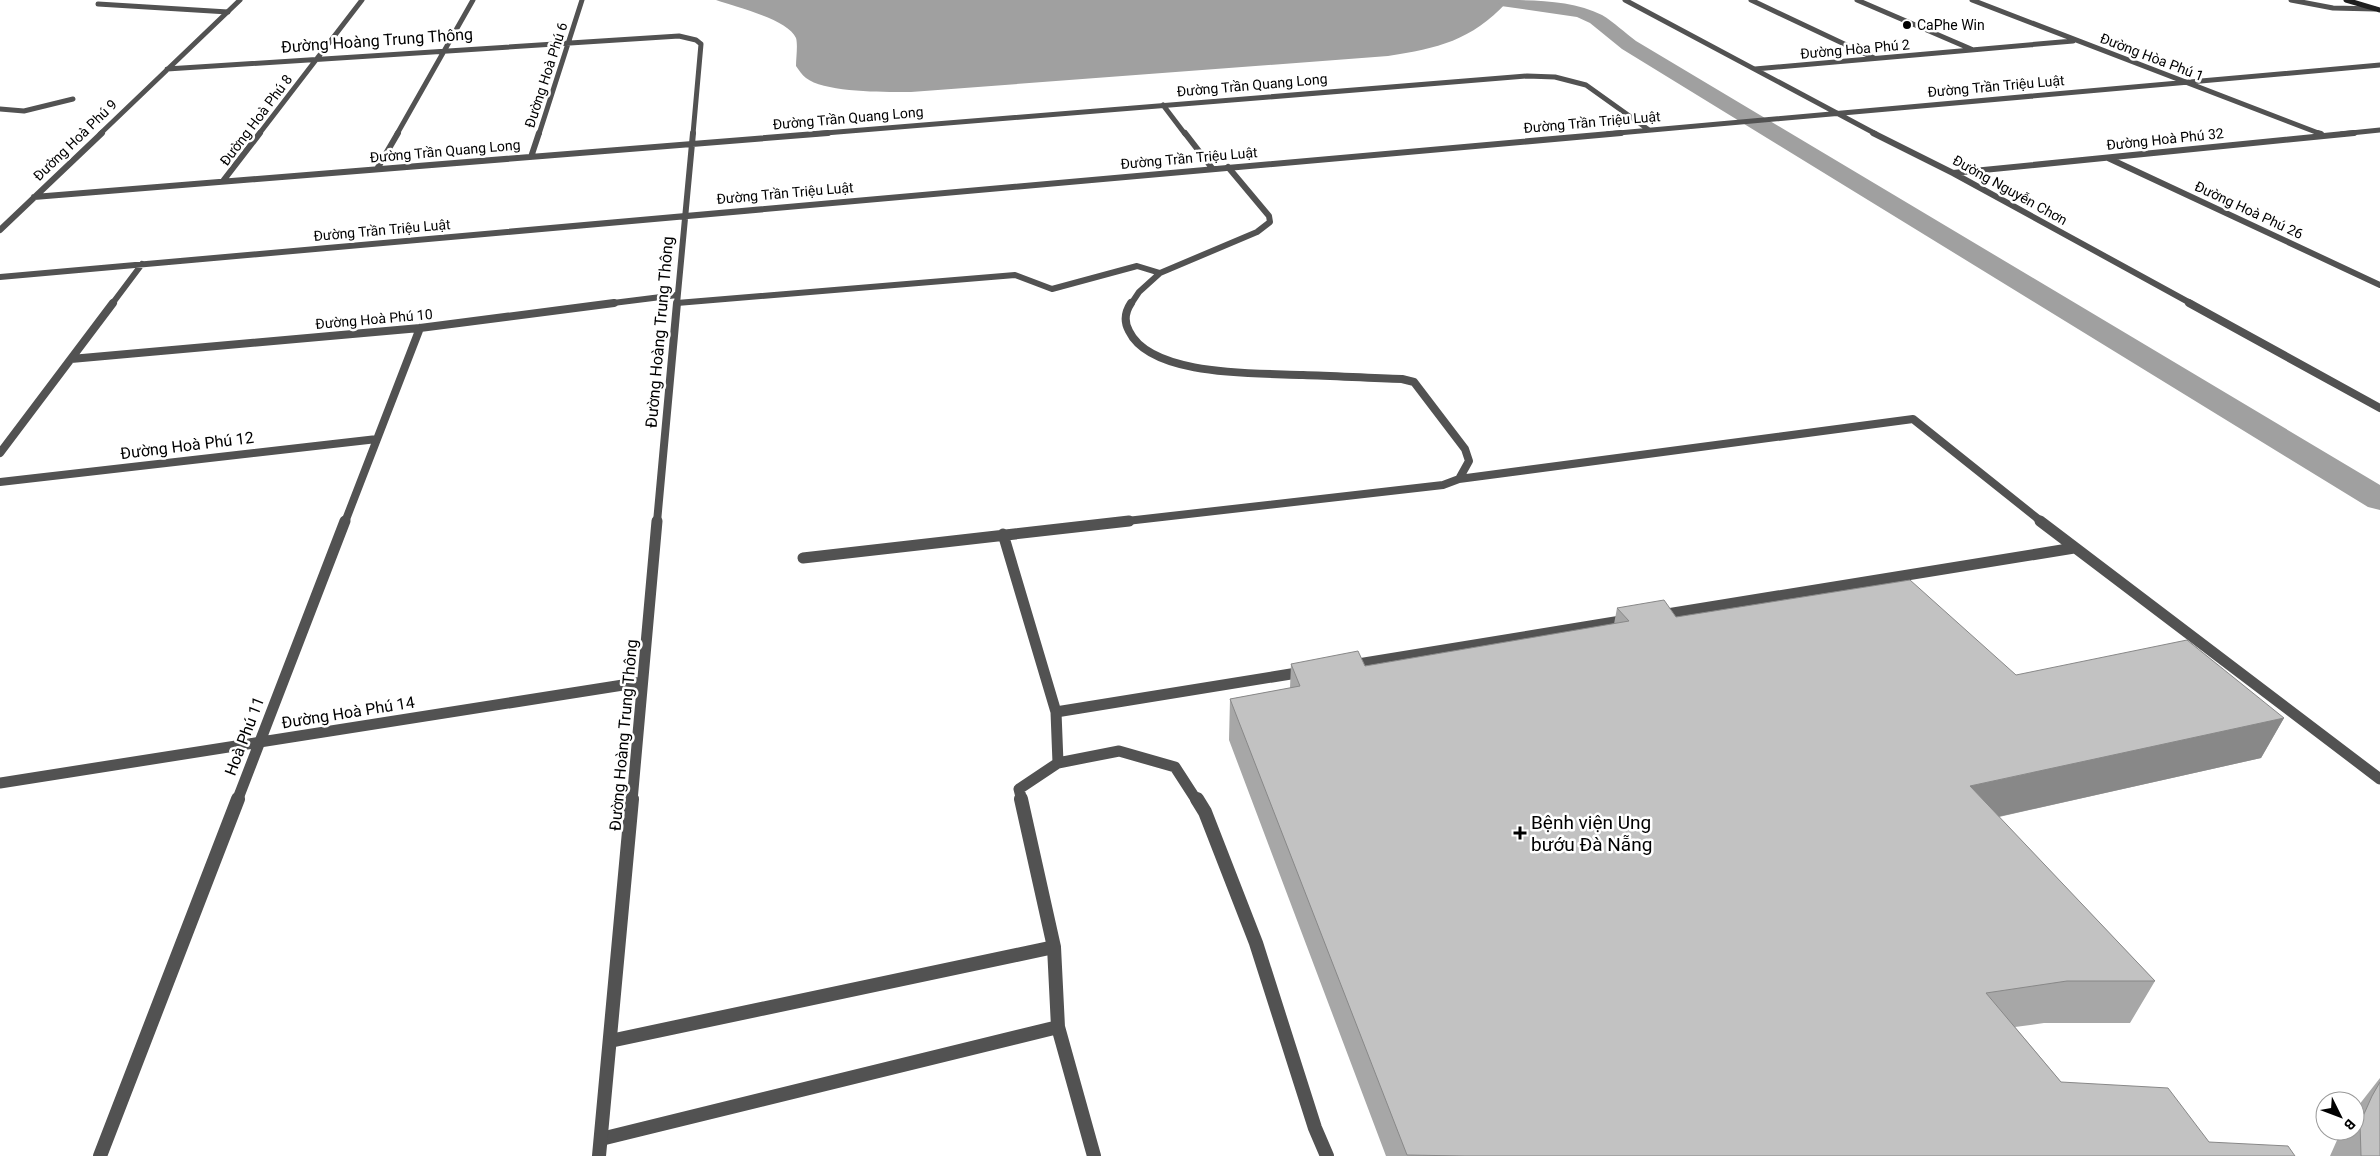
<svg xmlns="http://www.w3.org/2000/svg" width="2380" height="1156" viewBox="0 0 2380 1156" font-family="Roboto,sans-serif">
  <rect width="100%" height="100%" fill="#fff"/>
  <path fill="#a0a0a0" d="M716 0H1506L1507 2C1471 41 1438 48 1388 56L911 92C887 92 825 93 806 78 802 75 799 70 796 66 796 58 798 45 796 38 788 19 735 7 716 0Z"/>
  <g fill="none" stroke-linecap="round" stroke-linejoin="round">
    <path fill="#a0a0a0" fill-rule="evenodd" d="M1500 0C1532 0 1573 0 1602 15 1614 22 1625 33 1636 41L2380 485V510L2368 507 1622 49 1590 23 1577 17 1501 6 1498 2Z"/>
    <path stroke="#525252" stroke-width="5" d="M2291 0 2333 8 2375 9
      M98 4 228 12"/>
    <path stroke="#525252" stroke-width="6" d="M677 303 1015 275 1052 289 1137 266 1160 273
      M1131 304 1139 292 1160 273 1257 232 1270 222 1269 216 1228 167"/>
    <path stroke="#525252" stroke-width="8" d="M1459 479 1913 419 2042 522
      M1118 522 1443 485 1459 479 1469 461 1465 449 1414 382 1402 379C1369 378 1336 376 1303 375 1258 373 1151 377 1129 331 1124 322 1125 312 1131 303"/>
    <path stroke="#525252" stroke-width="11" d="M2040 521 2380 779
      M1003 534 1056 712 1058 763
      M803 558 1129 521
      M1661 615 2074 548
      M1352 665 1627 620
      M1056 712 1303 672
      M1022 801 1019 789 1058 763 1119 751 1175 767 1197 801"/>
    <path stroke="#525252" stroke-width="14" d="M1021 799 1054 947 1058 1027 1094 1156
      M1197 799 1205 812 1256 943 1315 1128 1327 1156
      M610 1041 1054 947
      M601 1139 1058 1027"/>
    <path stroke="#525252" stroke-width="5" d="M1625 0 1876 134
      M1751 0 1874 58
      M1857 0 1971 49
      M1972 0 2321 134
      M167 69 679 36 696 40 701 44 693 134
      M1755 69 2073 41
      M1163 105 1185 134
      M0 109 24 111 73 99
      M100 134 240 0
      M259 134 362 0
      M397 134 473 0
      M539 134 582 0
      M813 134 1527 76 1555 77 1586 85 1649 130
      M1607 134 2380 65
      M2341 134 2380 130"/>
    <path stroke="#525252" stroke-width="6" d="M1185 133 1212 168
      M1873 133 1953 173 2192 304
      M2317 133 2321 134
      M531 157 539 133
      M2108 158 2380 285
      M377 169 398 133
      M1953 173 2354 133
      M223 181 260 133
      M34 197 828 133
      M0 230 102 133
      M0 277 1621 133
      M112 304 142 264
      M605 304 677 295
      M677 304 693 133"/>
    <path stroke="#525252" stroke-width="8" d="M2189 303 2380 408
      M71 359 420 328 614 303
      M0 453 113 303
      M0 482 377 439
      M345 522 420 328
      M657 522 677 303"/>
    <path stroke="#525252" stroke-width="11" d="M0 783 642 682
      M237 801 345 521
      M632 801 657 521"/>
    <path stroke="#525252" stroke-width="14" d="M100 1156 238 799
      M599 1156 632 799"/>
    <path stroke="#1f1f1f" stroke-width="5" d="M2346 0 2380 10"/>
  </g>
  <path fill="#a7a7a7" d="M1617 608 1676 617 2016 675 2284 718 2261 758 1999 817 2155 981 2130 1023H2044L2015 1027 2061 1082 2209 1142 2295 1156H1386L1229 740 1230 699 1290 688 1291 664 1365 666 1614 624Z
    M2380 1078V1156H2330L2338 1138 2342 1131H2355V1110Z"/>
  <path fill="#888" d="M2284 718 2261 758 1952 827 1970 786Z"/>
  <path fill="#c2c2c2" stroke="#888" d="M1910 580 2016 675 2187 640 2284 718 1970 786 2155 981H2067L1986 993 2061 1082 2168 1088 2209 1142 2288 1146 2295 1156H1464L1407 1155 1230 699 1300 686 1291 664 1358 651 1365 666 1629 621 1617 608 1664 600 1676 617Z
    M2380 1082V1156H2361V1155L2360 1123 2372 1096Z"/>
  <g fill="#000" stroke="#fff" stroke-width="2">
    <circle cx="1907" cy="25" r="5"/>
    <path d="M1517.5 825.5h5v5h5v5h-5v5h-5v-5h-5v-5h5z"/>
  </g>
  <g text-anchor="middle" stroke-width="5" stroke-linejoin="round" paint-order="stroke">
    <g font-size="14" fill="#000" stroke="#fff" text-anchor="start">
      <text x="1917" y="30">CaPhe Win</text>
    </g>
    <g font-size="14" fill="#000" stroke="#fff">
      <text transform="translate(1855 49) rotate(-5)" y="5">Đường Hòa Phú 2</text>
      <text transform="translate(2152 57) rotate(21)" y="5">Đường Hòa Phú 1</text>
      <text transform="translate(546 75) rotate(-72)" y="5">Đường Hoà Phú 6</text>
      <text transform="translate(1252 85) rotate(-5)" y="5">Đường Trần Quang Long</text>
      <text transform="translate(1996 86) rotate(-5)" y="5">Đường Trần Triệu Luật</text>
      <text transform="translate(848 118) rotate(-5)" y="5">Đường Trần Quang Long</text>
      <text transform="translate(256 120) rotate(-53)" y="5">Đường Hoà Phú 8</text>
      <text transform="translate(1592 122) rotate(-5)" y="5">Đường Trần Triệu Luật</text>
      <text transform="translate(2165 139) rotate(-6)" y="5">Đường Hoà Phú 32</text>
      <text transform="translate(75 140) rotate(-44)" y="5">Đường Hoà Phú 9</text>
      <text transform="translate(445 151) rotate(-5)" y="5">Đường Trần Quang Long</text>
      <text transform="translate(1189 158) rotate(-5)" y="5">Đường Trần Triệu Luật</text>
      <text transform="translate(2010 190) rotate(29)" y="5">Đường Nguyễn Chơn</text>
      <text transform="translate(785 193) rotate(-5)" y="5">Đường Trần Triệu Luật</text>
      <text transform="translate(2249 210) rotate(25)" y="5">Đường Hoà Phú 26</text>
      <text transform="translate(382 230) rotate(-5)" y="5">Đường Trần Triệu Luật</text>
      <text transform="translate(374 319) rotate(-5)" y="5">Đường Hoà Phú 10</text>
    </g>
    <g font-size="16" fill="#000" stroke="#fff">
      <text transform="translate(377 40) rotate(-4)" y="6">Đường Hoàng Trung Thông</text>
      <text transform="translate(659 332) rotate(-85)" y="6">Đường Hoàng Trung Thông</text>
      <text transform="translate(187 445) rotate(-7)" y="6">Đường Hoà Phú 12</text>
      <text transform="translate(348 712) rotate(-9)" y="6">Đường Hoà Phú 14</text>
      <text transform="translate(623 735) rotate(-85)" y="6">Đường Hoàng Trung Thông</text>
      <text transform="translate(244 736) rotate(-69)" y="6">Hoà Phú 11</text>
    </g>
    <g font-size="19" fill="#000" stroke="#fff" text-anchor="start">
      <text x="1531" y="829">Bệnh viện Ung<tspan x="1531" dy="22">bướu Đà Nẵng</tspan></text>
    </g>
  </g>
  <g transform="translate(2340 1116) rotate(132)"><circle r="24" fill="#ffffff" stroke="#999999"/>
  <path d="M0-4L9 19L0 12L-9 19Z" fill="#000000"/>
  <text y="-8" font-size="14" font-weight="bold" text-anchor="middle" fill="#000000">B</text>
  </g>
</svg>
